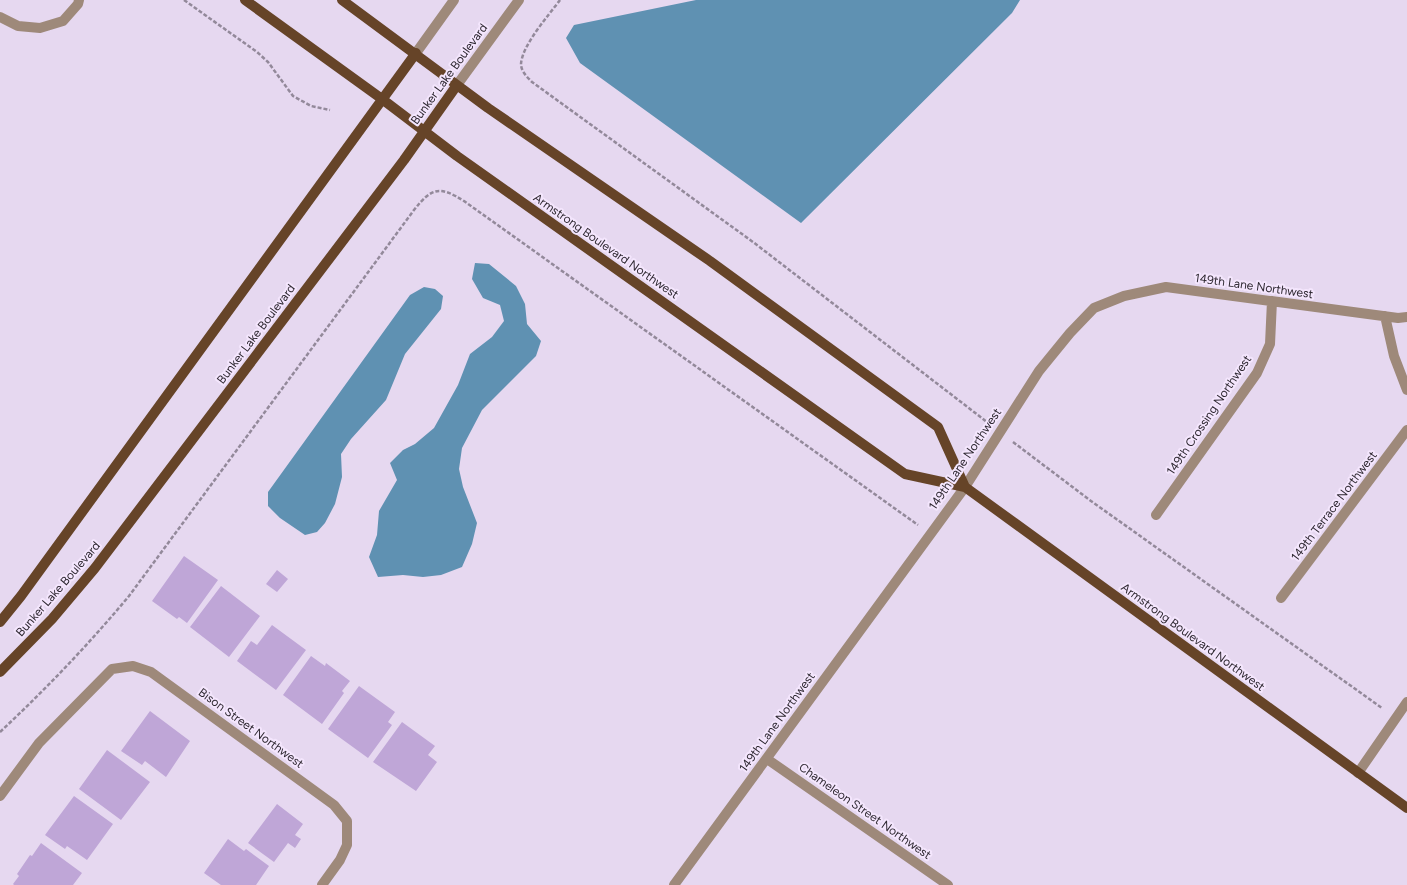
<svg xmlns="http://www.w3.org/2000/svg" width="1407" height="885" viewBox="0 0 1407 885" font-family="Figtree,sans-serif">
  <rect width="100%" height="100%" fill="#e6d8f0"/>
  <path fill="#5f91b2" d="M696 0H1020L1012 13 801 223 580 63 566 38 574 25Z
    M475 263 489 264 516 286 525 304 527 324 541 341 536 356 482 410 462 448 459 469 463 487 477 523 472 544 462 567 441 575 423 577 403 575 378 577 369 557 377 535 379 511 397 480 390 463 403 450 415 444 434 428 458 385 470 354 492 337 504 321 500 305 483 298 472 279Z
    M424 287 435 289 443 296 441 309 405 354 386 400 351 439 341 454 342 477 335 504 325 523 317 532 305 535 280 518 268 506V492L410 295Z"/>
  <path fill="#bfa6d7" d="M184 556 218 580 187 623 179 617 177 619 152 601Z
    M277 570 288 579 277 592 266 584Z
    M221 586 260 616 229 657 190 627Z
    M272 625 306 650 276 690 237 661 251 641 257 645Z
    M311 656 325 666 326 663 350 681 342 691 344 693 322 724 283 695Z
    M359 686 395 712 388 722 392 725 368 758 328 729Z
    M150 711 190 741 166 777 145 761 142 765 121 751Z
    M402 722 435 746 428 755 437 762 416 791 373 762Z
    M107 750 150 782 121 820 79 789Z
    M74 796 113 824 87 860 67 846 65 849 45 835Z
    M277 804 303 824 295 835 301 839 295 848 288 843 274 862 248 843Z
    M228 839 244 851 246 849 269 866 256 885H221L204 873Z
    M41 843 82 873 73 885H14L13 884 19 876 17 874 30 855 32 856Z"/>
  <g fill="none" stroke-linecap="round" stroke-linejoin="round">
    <path stroke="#93899a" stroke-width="2.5" stroke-dasharray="4 2" stroke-linecap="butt" d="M184 0 257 52 268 62 293 96 311 106 330 110
      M560 0C549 15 522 45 521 64 521 71 527 77 532 82L753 242 987 422
      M1013 442 1091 501 1382 708
      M0 732C46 689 89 644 129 596L414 210C432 187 440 186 464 201L918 525"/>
    <path stroke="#9e897a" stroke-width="10" d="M0 17 18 26 40 28 63 21 78 4 79 0
      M416 53 454 0
      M457 85 519 0
      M1385 316 1394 356 1407 390
      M1156 515 1257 373 1270 344 1272 301
      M1281 598 1407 430
      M767 759 948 885
      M1358 773 1407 702
      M0 796 39 743 112 669 133 666 151 672 334 805 347 821V845L340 860 322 885
      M674 885 965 487 1039 371 1070 333 1094 308 1124 296 1166 287 1353 312 1398 318 1407 317"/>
    <path stroke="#664428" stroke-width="10" d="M245 0 382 99 457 156 905 474 965 487 1407 808
      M342 0 488 108 710 261 938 427 965 487
      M0 622 21 596 416 53
      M0 672 52 619 95 568 404 160 457 85"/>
  </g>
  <g text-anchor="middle" stroke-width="4" stroke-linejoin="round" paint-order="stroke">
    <g font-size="12" fill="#2e2831" stroke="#f4e6fd">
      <text transform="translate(449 74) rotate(-54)" y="4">Bunker Lake Boulevard</text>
      <text transform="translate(606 246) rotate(35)" y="4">Armstrong Boulevard Northwest</text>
      <text transform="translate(1254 286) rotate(8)" y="4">149th Lane Northwest</text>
      <text transform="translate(256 334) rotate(-53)" y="4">Bunker Lake Boulevard</text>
      <text transform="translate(1209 415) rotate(-56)" y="4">149th Crossing Northwest</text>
      <text transform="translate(965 459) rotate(-56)" y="4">149th Lane Northwest</text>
      <text transform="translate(1334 506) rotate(-53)" y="4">149th Terrace Northwest</text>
      <text transform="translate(58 589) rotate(-49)" y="4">Bunker Lake Boulevard</text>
      <text transform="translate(1193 637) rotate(36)" y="4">Armstrong Boulevard Northwest</text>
      <text transform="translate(777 722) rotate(-54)" y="4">149th Lane Northwest</text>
      <text transform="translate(251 728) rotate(36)" y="4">Bison Street Northwest</text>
      <text transform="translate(865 811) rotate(35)" y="4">Chameleon Street Northwest</text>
    </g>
  </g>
</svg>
